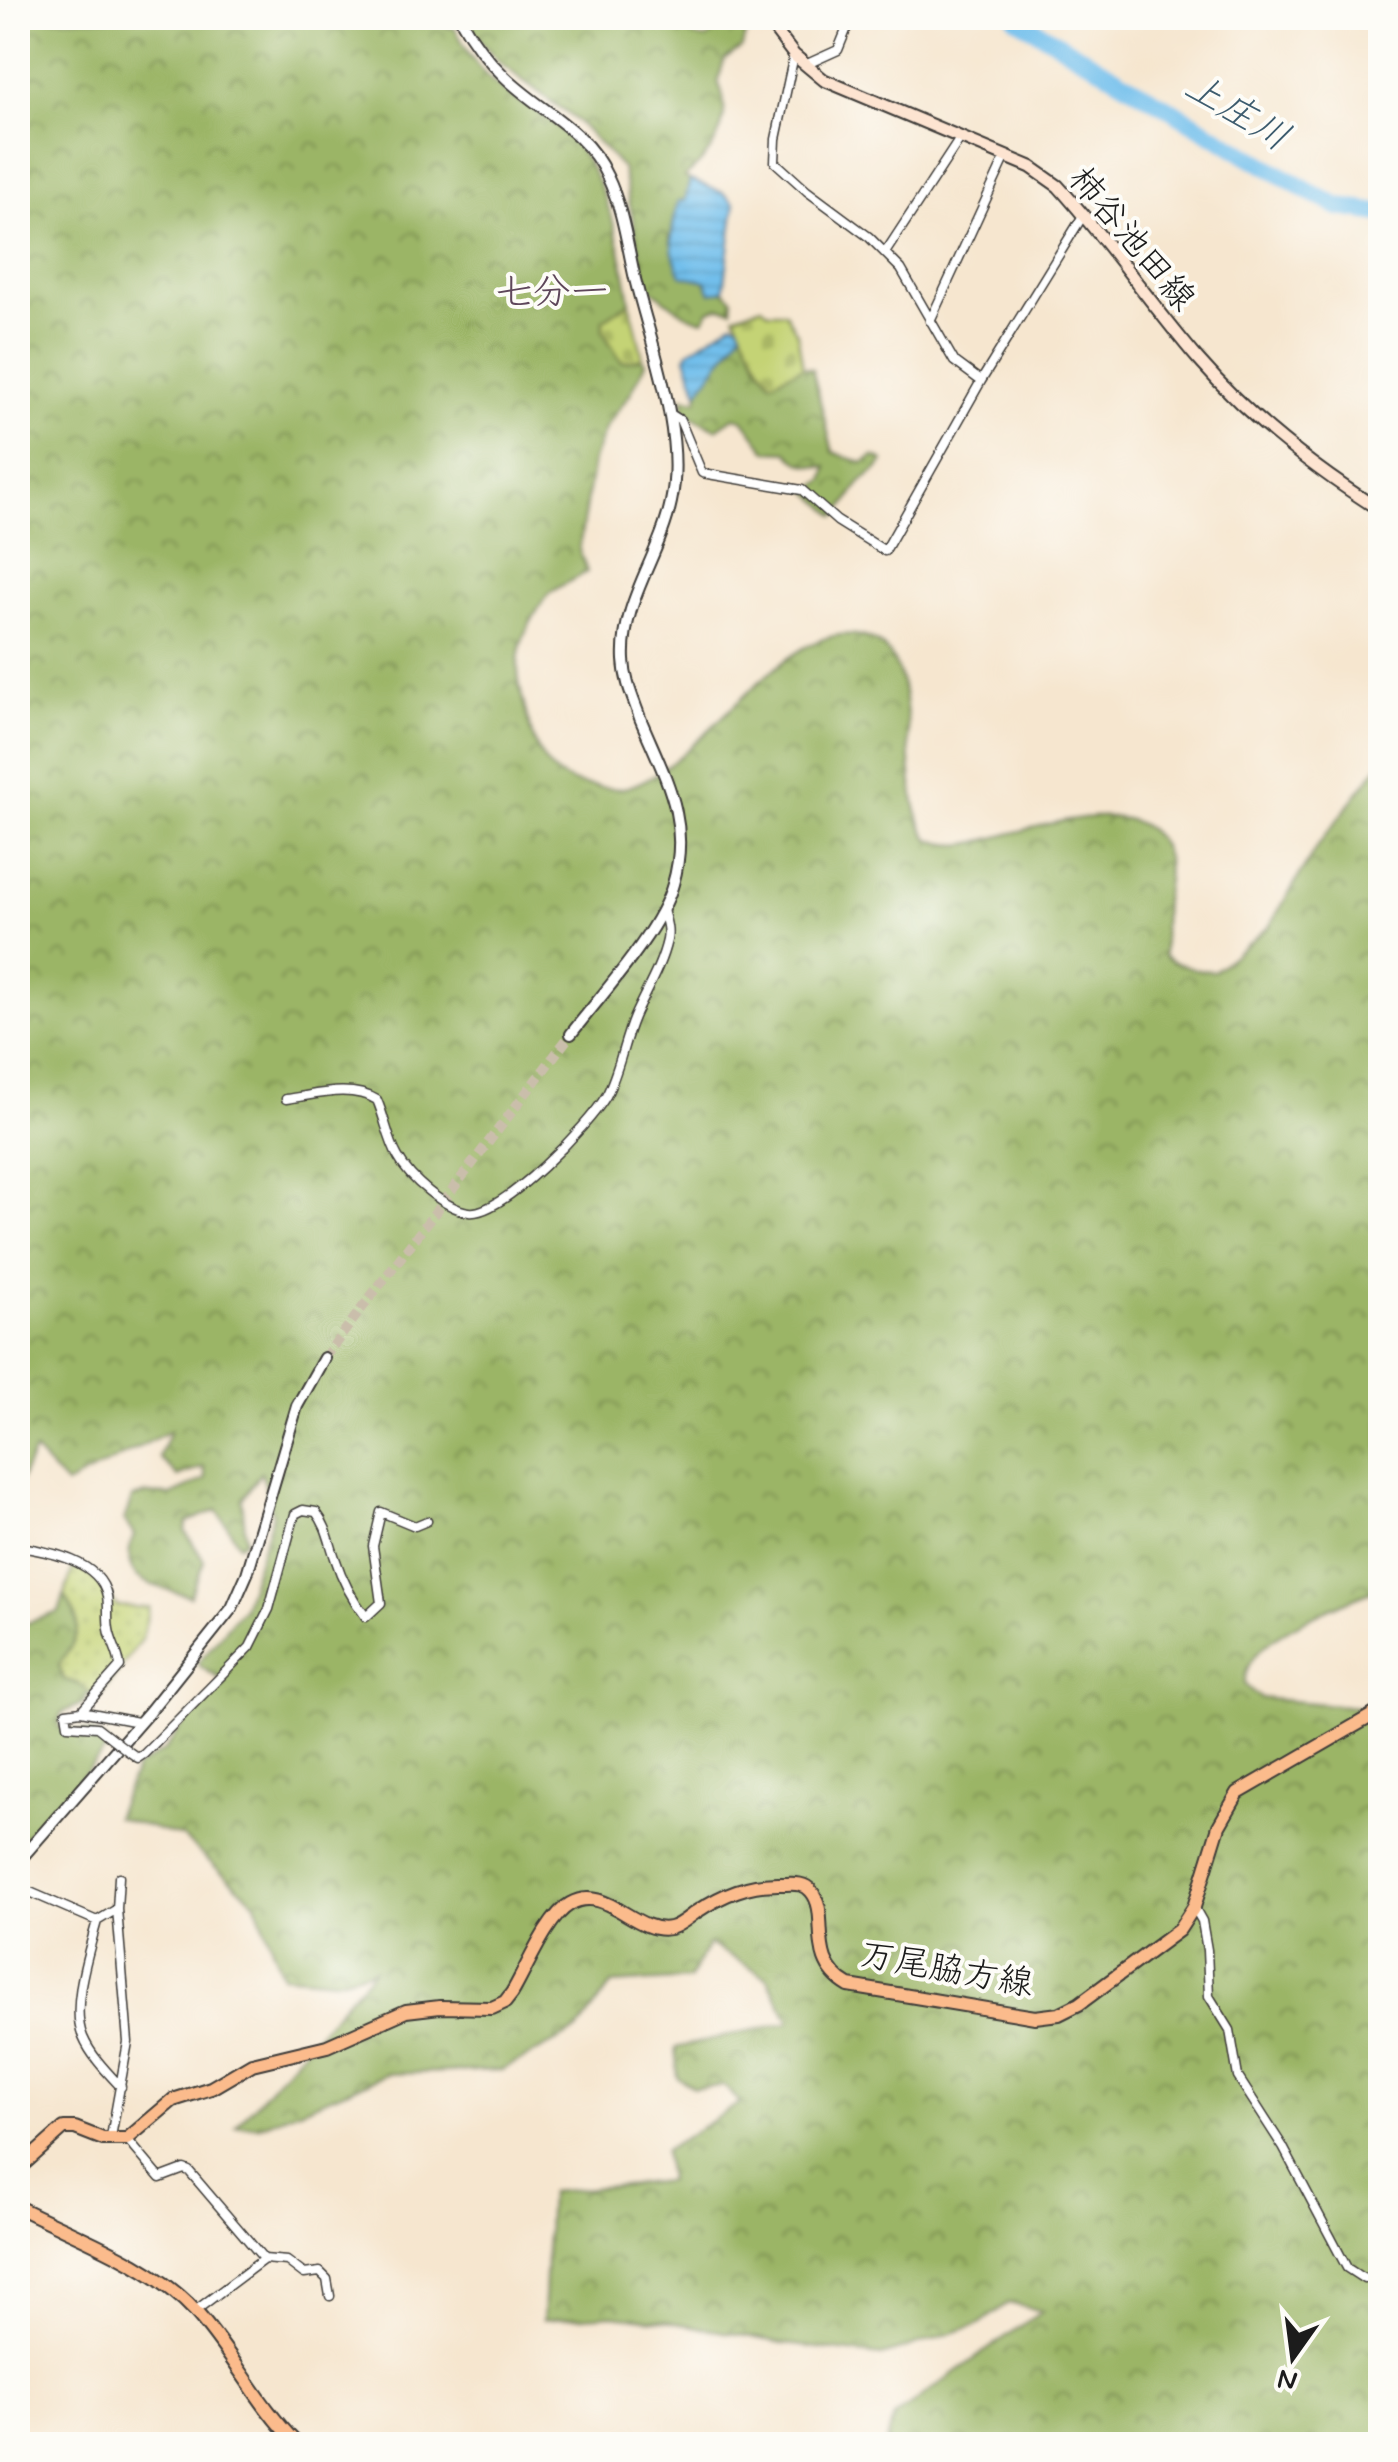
<svg xmlns="http://www.w3.org/2000/svg" width="1398" height="2462" viewBox="0 0 1398 2462" font-family="Mynerve,'Klee One',sans-serif">
  <defs>
    <pattern id="grass-dots" width="8" height="8" patternUnits="userSpaceOnUse" patternTransform="scale(2.5)"><rect width="8" height="8" fill="#c4d375"/><path d="M2 2h.1M6 6h.1" fill="none" stroke="#a8b565" stroke-width="1.8" stroke-linecap="round"/></pattern>
    <pattern id="forest-crowns" width="20" height="18" patternUnits="userSpaceOnUse" patternTransform="scale(2.5)"><rect width="20" height="18" fill="#9bb566"/><path d="M2 6a3 3 0 1 1 6 0M12 15a3 3 0 1 1 6 0" fill="none" stroke="#7e9253"/></pattern>
    <pattern id="cemetery-stones" width="16" height="16" patternUnits="userSpaceOnUse" patternTransform="scale(2.5)"><rect width="16" height="16" fill="#c4d375"/><path d="M2 7V4a2 2 0 0 1 4 0v3zM10 15v-3a2 2 0 0 1 4 0v3z" fill="#a8b565"/></pattern>
    <pattern id="water-rules" width="6" height="5" patternUnits="userSpaceOnUse" patternTransform="scale(2.5)"><rect width="6" height="5" fill="#72bfec"/><path d="M0 2.5h6" fill="none" stroke="#62a4ca"/></pattern>
  </defs>
  <rect width="100%" height="100%" fill="#fdfcf7"/>
  <filter id="ink" filterUnits="userSpaceOnUse"><feTurbulence type="fractalNoise" baseFrequency=".01" numOctaves="2"/><feDisplacementMap in="SourceGraphic" scale="20" xChannelSelector="R" yChannelSelector="G"/><feConvolveMatrix kernelMatrix="1 2 1 2 8 2 1 2 1" color-interpolation-filters="sRGB"/></filter>
  <filter id="wash" filterUnits="userSpaceOnUse"><feTurbulence type="fractalNoise" baseFrequency=".0048" numOctaves="4" result="noise"/><feDisplacementMap in="SourceGraphic" scale="40" xChannelSelector="R" yChannelSelector="G"/><feGaussianBlur stdDeviation="2.25" result="paint"/><feColorMatrix in="noise" values="0 0 0 0 0 0 0 0 0 0 0 0 0 0 0 0 0 1.4 0 .05"/><feComposite in="paint" operator="in"/></filter>
  <g filter="url(#wash)">
    <rect width="100%" height="100%" fill="#f6e6cf"/>
    <path fill="url(#grass-dots)" stroke="#707848" stroke-width="2.5" d="M74 1565C91 1576 107 1587 116 1606L149 1608 142 1638 97 1701 89 1692 63 1680 59 1664C74 1645 80 1616 64 1596Z"/>
    <path fill="url(#forest-crowns)" stroke="#5c6841" stroke-width="2.5" d="M18 18H445L447 27 455 28C463 44 472 60 484 73 503 95 536 107 558 127 607 171 620 241 630 302L603 320V332L620 360 643 358 646 363 630 394 606 426 593 460 579 549 587 572C574 580 552 588 543 601 535 614 523 634 520 649 515 668 520 690 525 709 535 750 545 782 593 786 603 787 615 790 624 788 704 769 786 609 868 638 930 661 892 785 929 839 942 844 953 846 967 844 1020 836 1151 777 1167 862 1170 874 1165 889 1164 901 1163 919 1163 937 1164 956L1173 962 1198 970 1214 971 1269 927 1316 848 1380 764V1587C1344 1604 1240 1636 1245 1685L1260 1698 1367 1708 1380 1703V2444H887L893 2417 1042 2311 1008 2303 980 2324 882 2356 793 2345 671 2322 612 2315 543 2320 549 2192 668 2181 664 2151 740 2103 724 2086 693 2088 678 2077 675 2048 790 2022 767 1977 709 1944 689 1979 612 1984 578 2030 502 2070 387 2074 260 2126H236L374 1969 335 1980 282 1975 256 1903 182 1837 115 1817 136 1768 165 1750 187 1719 225 1683 197 1664 243 1607 273 1514 261 1472 242 1499 246 1540 239 1544 217 1510 187 1522 185 1531 204 1561 190 1596C155 1585 115 1584 134 1535L124 1520 132 1498 146 1494 171 1495 206 1479 204 1467 178 1477 159 1457 170 1431 66 1485 34 1451 18 1486Z
      M466 18H679C686 32 690 38 707 39L717 30 725 29 730 22H754L756 28 745 35 742 47 724 60 718 82C735 117 714 155 684 177L690 180 685 201H678L670 242 706 281 711 292 724 290 733 299 732 309 719 307 709 310 704 320C683 319 667 298 647 287L622 168 577 121 500 63 476 36Z
      M742 331 750 342 758 365 779 376 803 367 812 369 833 452 863 463 874 456 884 461C877 471 873 473 864 480 853 488 849 505 836 516L808 491 824 480 827 467C811 466 798 465 788 452L767 451 743 419 734 417 716 429 685 413 683 397 697 400 702 383Z
      M64 1596C85 1623 79 1638 59 1664L62 1679 79 1684 89 1692 84 1703 61 1713 59 1728 93 1732 110 1745 45 1819 18 1842V1626L59 1612Z"/>
    <path fill="url(#cemetery-stones)" stroke="#707848" stroke-width="2.5" d="M630 302 643 358 622 362 603 332V320Z
      M762 306 769 312H785L797 333 803 367 771 382C756 362 746 338 735 315Z"/>
    <path fill="url(#water-rules)" stroke="#476e84" stroke-width="2.5" d="M690 180 724 193 735 204 724 290 711 293 706 281 681 275C666 245 672 231 678 201H685Z
      M733 322 739 324 742 331 698 392 686 357 689 351Z"/>
    <g fill="none" stroke-linecap="round" stroke-linejoin="round">
      <path stroke="#72bfec" stroke-width="18" d="M1016 18 1308 191 1339 207 1380 213"/>
    </g>
  </g>
  <g filter="url(#ink)">
    <g fill="none" stroke-linecap="round" stroke-linejoin="round">
      <path stroke="#cabeab" stroke-width="10" stroke-dasharray="10 5" stroke-linecap="butt" d="M324 1358 571 1034"/>
      <defs>
        <path id="minor" d="M794 55 776 139 775 162 807 191 869 237 901 269 954 361 981 381
          M805 65 838 50 851 18
          M885 253 961 137
          M930 321 1006 156
          M669 413 680 420 702 473 802 490 837 521 885 551 981 381 1084 214
          M286 1099C316 1095 350 1084 377 1100 385 1118 388 1140 398 1157 410 1179 444 1208 469 1212 501 1217 590 1124 606 1096 619 1072 623 1043 634 1017 645 992 661 967 667 940 669 930 666 921 663 910
          M18 1549 21 1547C50 1552 100 1561 107 1596 109 1607 107 1618 109 1629 111 1643 119 1652 120 1667L81 1711
          M106 1734 97 1727 68 1725 66 1713 81 1711 138 1722
          M128 1751 138 1758 144 1754 250 1647 269 1609 295 1514 303 1510 316 1512C327 1526 329 1541 335 1558 342 1580 352 1599 366 1617L381 1603 373 1546 381 1512 415 1526 427 1521
          M23 1889 97 1921
          M1194 1907 1202 1921 1207 1950 1209 1996 1230 2030 1238 2077 1283 2147 1347 2268 1364 2279 1380 2276
          M117 1909 97 1921C89 1951 70 2007 83 2037 91 2056 107 2072 121 2087
          M111 2137 128 2042 117 1909 119 1877
          M127 2139 160 2178 184 2169 189 2171 264 2259
          M195 2311 264 2259 287 2261 304 2274 320 2272 327 2279 330 2296"/>
        <path id="tertiary" d="M460 18C472 40 487 60 505 77 541 112 586 129 607 176 623 209 627 244 635 279 651 344 686 435 671 502 660 556 621 602 624 660 625 681 633 698 640 718 664 776 692 820 673 884 660 931 602 994 571 1034
          M18 1862 149 1712 232 1608 247 1574 297 1406 324 1358"/>
        <path id="secondary" d="M766 18 794 55 824 80 1031 167 1058 186C1108 241 1150 303 1198 359 1251 420 1313 468 1380 510"/>
        <path id="primary" d="M18 2169 64 2128H75L103 2139H127L173 2100 211 2088 252 2064 327 2046 406 2011 440 2007 492 2008 505 2002 512 1993C526 1970 547 1917 570 1904 606 1883 635 1935 670 1928 679 1926 689 1917 696 1912 723 1894 749 1883 782 1884 792 1884 804 1882 811 1891 832 1915 804 1960 849 1986L1035 2017 1059 2014 1079 2004 1179 1930 1194 1907 1219 1826 1238 1793 1380 1711
          M18 2207C76 2237 150 2262 195 2311 233 2353 256 2403 297 2444"/>
      </defs>
      <use href="#minor" stroke="#3d3a37" stroke-width="11"/>
      <use href="#tertiary" stroke="#3d3a37" stroke-width="14"/>
      <use href="#secondary" stroke="#3d3a37" stroke-width="15"/>
      <use href="#primary" stroke="#3d3a37" stroke-width="16"/>
      <use href="#minor" stroke="#fff" stroke-width="8"/>
      <use href="#tertiary" stroke="#fff" stroke-width="10"/>
      <use href="#secondary" stroke="#fde4d1" stroke-width="11"/>
      <use href="#primary" stroke="#fbbb8c" stroke-width="12"/>
      <defs>
        <path id="minor-bridge" d="M106 1734 128 1751"/>
      </defs>
      <use href="#minor-bridge" stroke="#3d3a37" stroke-width="11" stroke-linecap="butt"/>
      <use href="#minor-bridge" stroke="#fff" stroke-width="8"/>
    </g>
  </g>
  <g text-anchor="middle" stroke-width="8" stroke-linejoin="round" paint-order="stroke">
    <g font-size="35" fill="#1c1c1c" stroke="#fdfcf7">
      <text transform="translate(1133 238) rotate(50)" y="12">柿谷池田線</text>
      <text transform="translate(947 1968) rotate(10)" y="12">万尾脇方線</text>
    </g>
    <g font-size="38" font-style="italic" fill="#3e5d6f" stroke="#fdfcf7">
      <text transform="translate(1238 111) rotate(31)" y="13">上庄川</text>
    </g>
    <g font-size="38" fill="#5f475b" stroke="#fdfcf7">
      <text x="552" y="304">七分一</text>
    </g>
  </g>
  <rect width="1398" height="2462" fill="none" stroke="#fdfcf7" stroke-width="60"/>
  <g transform="translate(1293 2357) rotate(194)" stroke="#fdfcf7" stroke-width="8" paint-order="stroke">
  <path d="M0-8L18 38L0 25L-18 38Z" fill="#1c1c1c"/>
  <text y="-15" font-size="28" font-weight="bold" text-anchor="middle" fill="#1c1c1c">N</text>
  </g>
</svg>
